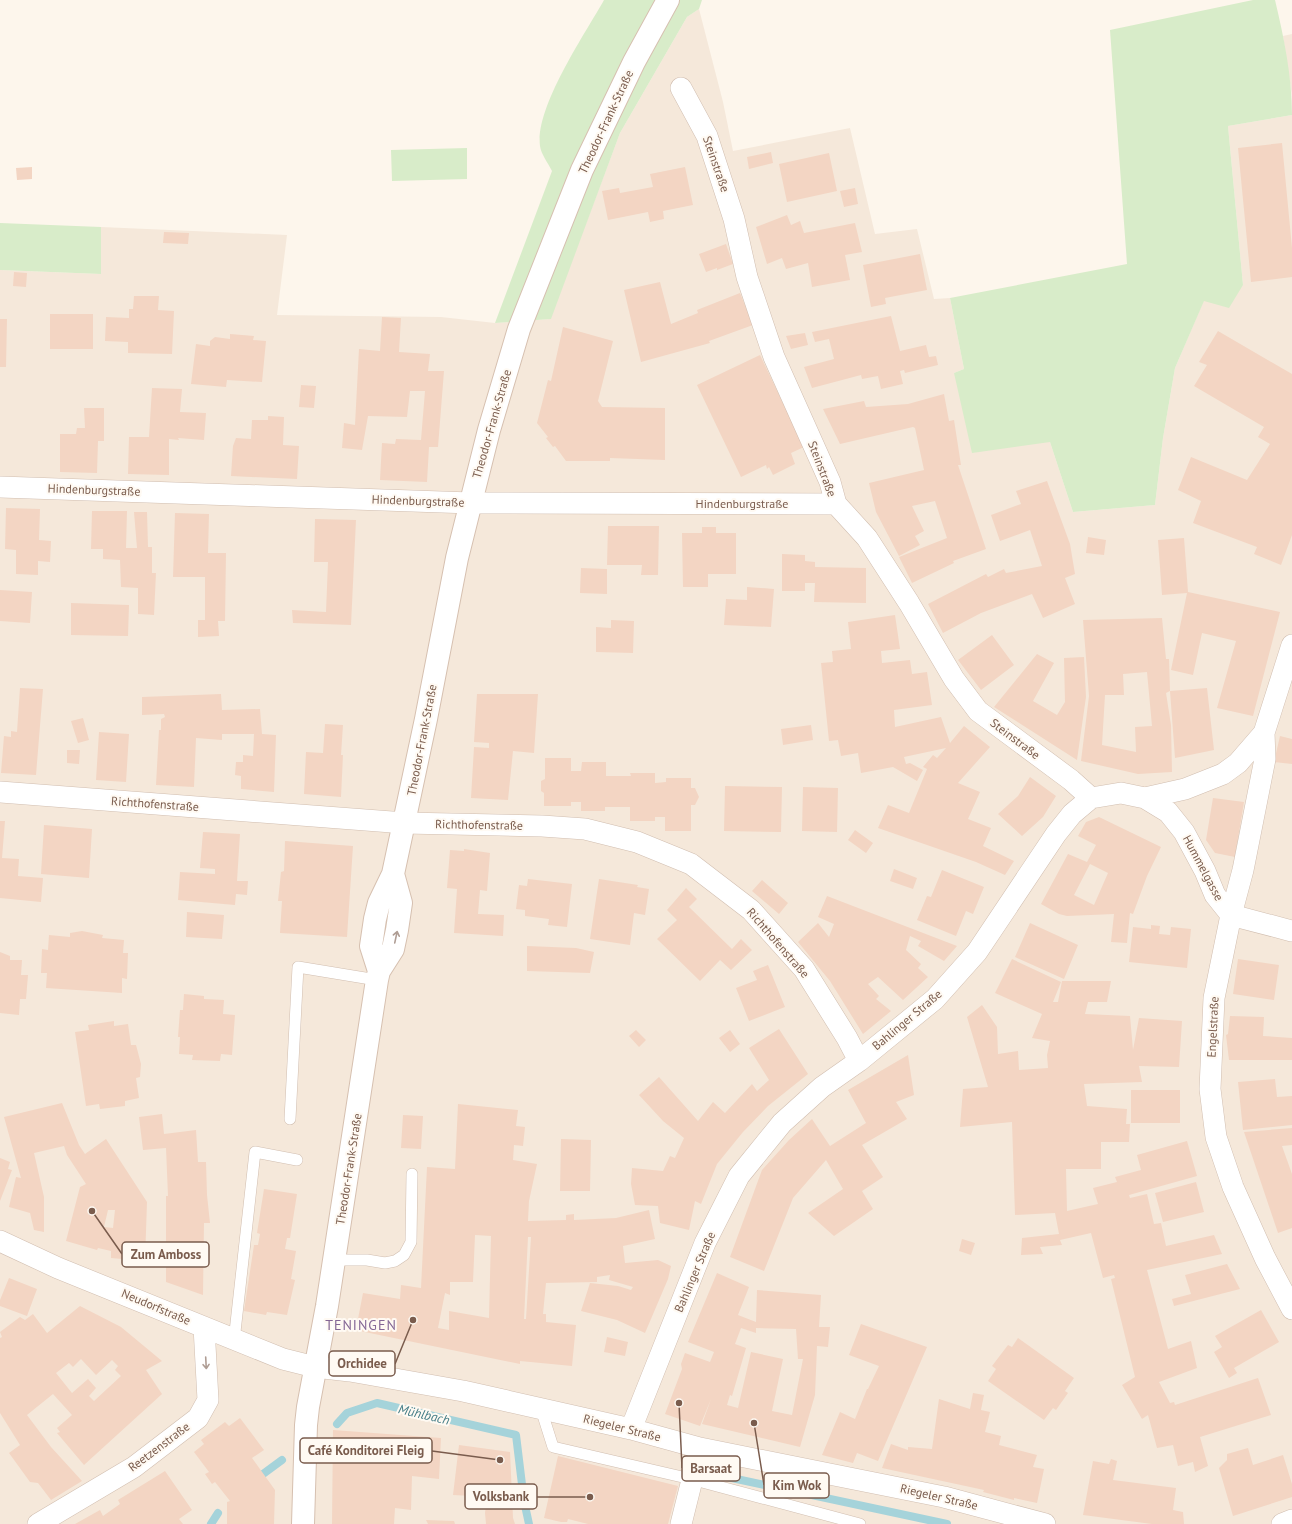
<svg xmlns="http://www.w3.org/2000/svg" width="1292" height="1524" viewBox="0 0 1292 1524" font-family="'PT Sans',sans-serif">
  <rect width="100%" height="100%" fill="#fdf6ec"/>
  <path fill="#f5e8da" d="M699 9 723 102 733 151 850 128 875 234 917 229 934 299 950 298 964 369 954 373 1050 442 1073 512 1155 505 1163 438 1175 368 1204 300 1243 285 1228 126 1292 115V1524H0V270L101 274V227L287 235 277 315 441 317 495 323 550 319 620 133 687 17Z
    M1292 34V96L1283 36Z"/>
  <path fill="#d8ecc9" d="M604 0H702L699 9 687 17 620 133 551 319 495 323 552 171C548 163 541 154 540 146 535 107 585 34 604 0Z
    M1253 0H1275C1284 38 1292 76 1292 115L1228 126 1243 285 1229 308 1204 301 1175 368 1163 438 1155 505 1073 512 1050 442 972 453 954 373 964 369 950 298 1127 264 1110 30Z
    M467 148V179L392 181 391 150Z
    M0 223 101 227V274L0 270Z"/>
  <g fill="none" stroke-linecap="round" stroke-linejoin="round">
    <path stroke="#a5d3da" stroke-width="8" d="M337 1424 347 1413 377 1403 516 1435 524 1501 529 1524
      M699 1471 947 1524
      M263 1474 282 1460
      M211 1524 218 1513"/>
  </g>
  <path fill="#f3d5c3" fill-rule="evenodd" d="M1282 143 1292 248V277L1251 282 1238 148Z
    M771 152 773 163 749 169 747 157Z
    M829 153 837 191 787 202 779 164Z
    M32 167V179L17 180 16 168Z
    M685 167 693 205 663 211 664 219 650 222 648 212 608 220 602 191 619 188 620 193 653 187 650 174Z
    M855 188 858 204 844 207 840 191Z
    M787 215 791 225 800 221 804 233 855 223 862 252 845 255 850 280 812 287 808 263 786 269 782 258 767 264 756 227Z
    M164 232 189 233 188 244 163 243Z
    M726 244 733 264 717 270V268L706 272 699 254Z
    M920 254 927 290 885 298 886 304 871 307 863 265Z
    M14 272 27 273 26 287 13 286Z
    M660 282 671 324 698 313 697 310 740 293 753 325 709 341 710 343 641 362 624 290Z
    M134 296H159L158 310 174 311 172 354 128 353V342L105 341 106 317 129 318V309H133Z
    M50 314H93V349H50Z
    M891 316 900 351 926 345 929 357 936 356 938 365 905 373 904 370 900 371 903 384 881 389 878 376 862 379 861 375 812 388 804 367 834 359 829 339 815 342 812 332Z
    M382 317 401 318 399 352 430 354 428 371H444L438 447H429L427 482 380 480 382 443 395 444 396 439 421 440 425 391H410L407 417 368 416 362 450 342 448 344 423 355 425 359 349 380 351Z
    M0 319H7L6 367H0Z
    M563 327 613 341 598 401 602 407 665 408V460L610 458V461H566L555 446 553 447 546 438 548 437 537 423 548 380 551 381Z
    M1218 331 1292 374V535L1281 565 1254 554 1257 547 1193 523 1201 501 1178 490 1191 457 1247 480 1270 444 1258 437 1264 427 1194 386 1207 365 1199 362Z
    M805 333 808 345 791 349 786 336Z
    M230 334 254 336 253 340 266 341 262 382 227 380 226 387 191 384 196 344 210 346V341L215 337 230 339Z
    M760 355 804 447 791 453 795 464 773 475 769 467 767 469 766 465 741 477 697 385Z
    M301 385 316 386 314 408 299 407Z
    M152 388 182 389 180 412 206 413 204 440 178 438 179 440 169 439V475L128 474 129 437H149Z
    M944 394 949 421 954 420 961 465H958L986 549 953 561 954 563 912 583 899 557 947 538 935 501 912 506 924 531 915 536 920 545 899 556 876 512 869 483 924 470 915 428 913 427 840 444 823 409 864 401 866 407 908 404Z
    M84 408H104V441H98L97 473 60 472V434H76L77 428H85Z
    M268 416 284 417 283 445 299 446 297 479 231 476 233 446 236 438 251 439 252 420H268Z
    M1047 481 1070 544 1075 574 1065 578 1075 604 1043 618 1032 594 981 613 943 633 928 604 986 574 988 577 1004 569 1006 573 1042 566 1030 530 1000 541 991 515 1021 504 1016 491Z
    M6 508 40 509 39 540 51 541 50 562 38 561V575L16 574V550L5 549Z
    M92 511H127L126 548H137L134 512H147L148 547H152V573H156L154 615 138 614V588L121 587 120 560 103 559V549H91Z
    M175 513 209 514 208 553H226L225 621H218L219 636 198 637V620H205V577H173Z
    M315 519 356 520 351 625 293 623 292 610 326 612 328 562H314Z
    M608 526H659L658 575H641L642 565H607Z
    M702 527H716V533H736V574H708V587H683L682 533H702Z
    M1088 537 1106 540 1104 555 1086 553Z
    M1184 538 1188 592 1280 612 1253 716 1217 708 1236 641 1202 633 1193 675 1171 670 1187 593 1162 595 1158 540Z
    M782 554 805 555V561L815 562V567L866 568V603L814 602 815 583H805V591H782Z
    M581 568 607 569V594L580 593Z
    M747 587 774 589 771 627 724 625 726 599 747 600Z
    M0 590 32 592 30 623 0 621Z
    M71 603 129 605 128 636 71 635Z
    M895 615 900 649 881 651 882 663 910 660 912 674 927 672 932 705 894 710 895 727 941 717 950 743 964 726 990 747 958 783 980 792 968 819 991 828 983 846 1014 861 1005 875 976 862 878 828 888 805 909 813 927 769 923 767 933 755 937 758 946 748 904 757 906 764 910 763 923 770 917 781 893 767 861 773 858 753 841 756 838 740 829 741 821 663 833 662 832 651 851 649 848 622Z
    M1162 618 1166 659H1169L1170 691 1166 693 1171 725 1172 772 1138 774 1081 761 1089 696 1083 620ZM1147 672 1152 726 1135 727 1136 752 1102 745 1105 695H1124L1123 674Z
    M611 620 634 621 633 653 596 652V627L611 628Z
    M992 635 1014 665 981 690 958 660Z
    M1037 654 1054 663 1033 701 1057 715 1065 702 1064 658 1084 657 1086 697 1077 760 994 707Z
    M20 688 43 689 36 775 1 773 4 736 11 737V731L17 732Z
    M1207 688 1214 750 1175 758 1170 691Z
    M221 694 222 710 260 709 262 734 276 735 274 792 241 789V776L235 775 236 762H243V755L253 756 254 734H222V740L196 738 194 787 156 785 159 730H161V719L165 717 164 714 142 715V697Z
    M477 694H538L534 753 513 751 508 800 471 798 474 747 489 748V743L474 742Z
    M83 718 89 740 78 743 71 721Z
    M325 724 343 725 341 755H343L341 797 304 794 306 752 323 753Z
    M811 725 813 740 783 745 781 729Z
    M99 732 129 734 126 782 96 780Z
    M1280 736 1292 739V764L1274 762Z
    M67 750H80L79 764 67 763Z
    M545 758H571V771H581L582 762H606V776H631L630 773H655V783L666 782V778H691V788H695L699 797 695 805H691V831H665V817H655V821H630V807H605V811H581V802H571V806H544V793L541 791V781L545 779Z
    M1030 777 1056 796 1043 817 1022 836 998 814 1018 796Z
    M725 786 782 787 781 832 724 831Z
    M803 787 838 788 837 832 802 831Z
    M1213 798 1244 802 1235 857 1215 853 1206 840Z
    M1099 817 1161 847 1147 876 1133 914 1130 913 1127 943 1111 942 1114 914 1067 916 1059 914 1041 904 1068 854 1087 862 1096 845 1078 836 1086 822ZM1090 864 1108 873 1094 905 1074 895Z
    M0 821H5L2 858 19 859 18 876 43 878 41 902 0 898Z
    M44 825 92 829 89 878 41 874Z
    M855 830 873 843 866 853 848 840Z
    M203 832 240 834 237 881H248L247 895 236 894 235 905 178 900 180 872 215 874V869L200 868Z
    M285 841 353 846 347 937 280 933 282 901H278L281 872 284 871Z
    M464 849 490 853 487 891 480 890 478 914 504 915 503 936 454 933 457 889 447 888 450 850 464 851Z
    M894 869 917 878 913 889 890 881Z
    M942 870 984 887 973 914 966 911 956 936 917 920 927 896 931 897Z
    M528 879 572 884 567 927 548 925 549 919 525 916V910L516 909 519 885 527 886Z
    M599 879 638 885 637 887 649 889 645 915 634 913 630 945 590 939Z
    M762 880 788 903 779 914 752 891Z
    M686 888 697 899 689 907 732 949 741 939 752 950 731 970 720 960 700 981 657 939 677 920 667 910Z
    M827 896 957 946 944 961 918 946 921 941 910 936 906 950 921 964 918 968 928 977 903 1000 878 977 868 984 879 996 876 999 891 1011 863 1034 830 981 798 942 818 923 829 937 834 924 818 917Z
    M187 912 224 915 222 939 186 937Z
    M1030 923 1078 945 1064 979 1015 957Z
    M1151 925 1160 926 1159 934 1170 935 1171 927 1191 929 1187 968 1129 962 1133 927 1151 929Z
    M82 931 103 935 102 938 124 940 123 953H128L127 979 122 978V993L46 988 47 973H41L42 949 48 950 49 935 70 937V933Z
    M527 946 576 948 594 952 590 973 527 971Z
    M0 952 10 956V960H22L21 975H28L26 999H20L19 1015 0 1013Z
    M1012 959 1061 982 1053 1002H1058L1062 981H1111L1107 1002H1088L1085 1014 1130 1016 1133 1050 1139 1018 1182 1021 1179 1067 1139 1066 1142 1082 1084 1084 1087 1106 1127 1109 1126 1124H1130L1129 1142H1101V1169H1066L1067 1211 1098 1204 1093 1188 1117 1182 1115 1177 1141 1170 1137 1155 1187 1141 1197 1176 1129 1195 1130 1198 1147 1194 1154 1224 1161 1223 1166 1246 1214 1235 1222 1254 1147 1270 1168 1349 1191 1341 1197 1368 1159 1382 1170 1403 1174 1402 1175 1405 1258 1378 1271 1415 1200 1437 1208 1466 1195 1472 1193 1462 1178 1466 1173 1445 1157 1448 1148 1415 1142 1419 1122 1385 1135 1377 1111 1279 1115 1278 1114 1275 1103 1278 1091 1233 1060 1240 1062 1245 1040 1247 1043 1254 1021 1255 1022 1238 1059 1234 1055 1213 1015 1215 1012 1122 960 1127 963 1089 988 1087 967 1017 982 1005 997 1027 998 1054 1018 1051 1019 1070 1048 1068 1047 1055 1050 1041 1032 1038 1042 1014 995 993Z
    M1238 959 1279 965 1274 1000 1233 994Z
    M768 965 785 1007 749 1021 736 988 757 980 753 971Z
    M184 994 204 996V999L224 1000 223 1014 235 1015 232 1055 221 1054 220 1061 192 1060 193 1055 179 1054 180 1037H178L180 1010H183Z
    M1230 1016 1264 1017 1263 1036 1292 1038V1060H1229L1226 1035 1228 1034Z
    M114 1021V1026L128 1024 131 1045H136L141 1064 140 1077 136 1078 139 1098 125 1101V1106L100 1109 99 1104 86 1106 75 1032 89 1030 88 1025Z
    M779 1029 808 1074 768 1106 743 1132 717 1164 701 1204 695 1201 689 1230 660 1223 658 1206 635 1205 631 1184 632 1168 663 1171 670 1156 675 1158 684 1138 663 1121 639 1095 659 1077 698 1121 713 1102 725 1113 752 1084 757 1091 769 1080 749 1048Z
    M636 1030 646 1040 639 1047 629 1036Z
    M730 1030 740 1044 730 1052 719 1038Z
    M908 1055 914 1095 896 1102 907 1119 862 1145 883 1177 862 1191 873 1209 834 1236 808 1213 843 1189 826 1160 793 1198 764 1271 730 1257 762 1170 789 1140 812 1119 830 1146 866 1123 848 1090Z
    M1275 1079 1277 1097 1292 1096V1125L1243 1130 1238 1082Z
    M1131 1090H1180V1123H1131Z
    M62 1103 79 1145 85 1154 106 1139 147 1202 145 1261 111 1258V1251L98 1248 97 1250 66 1241 80 1187 86 1184 67 1155 64 1146 34 1153 44 1197V1232L34 1230 30 1213 9 1207 16 1177 21 1178 4 1117ZM108 1210H115L113 1228 104 1227Z
    M458 1104 518 1110 516 1126 525 1127 523 1146 514 1145 513 1160 537 1164 529 1201 528 1221 566 1220V1215L574 1214V1220L616 1218 649 1210 655 1239 623 1246 625 1263 658 1260 671 1266 668 1279 645 1333 617 1320 581 1311 590 1283 618 1286 631 1290 633 1287 609 1280 610 1275 597 1277V1282L546 1283 543 1314H546V1322L576 1325 572 1366 520 1361V1364L360 1331 357 1324 363 1293 400 1299 401 1285 421 1288 427 1167 455 1169ZM475 1235 491 1236 489 1318 449 1311V1330L438 1328 445 1293 450 1295V1282H473ZM528 1237H531L526 1319H524Z
    M162 1114 164 1134 196 1130 198 1162H206L207 1195 210 1223H204L203 1295 166 1282V1196H168L166 1148 143 1150 139 1117Z
    M403 1115 423 1116 421 1149 401 1148Z
    M1292 1128V1145L1282 1146 1292 1174V1228L1278 1233 1244 1132Z
    M561 1139 591 1140 590 1191H560Z
    M0 1158 10 1162 8 1169 12 1170 0 1201Z
    M1196 1182 1204 1212 1163 1222 1155 1193Z
    M264 1189 297 1194 290 1238H287L285 1249 296 1251 291 1279 295 1280 287 1315 267 1312 266 1315 244 1311 254 1245H258L260 1234 257 1233Z
    M962 1239 975 1243 971 1255 959 1251Z
    M1227 1264 1240 1289 1174 1306 1172 1299 1191 1294 1185 1275Z
    M717 1273 749 1287 738 1315 756 1322 757 1290 821 1295 819 1327H830L828 1347 817 1346 815 1395 800 1447 702 1424 711 1399 700 1426 665 1414 682 1369 681 1364 685 1353 710 1362 714 1352 688 1342ZM741 1328 756 1333V1328L796 1329 798 1359H803L792 1415 772 1411 783 1359 751 1352 738 1408 727 1405 730 1395 732 1396 746 1348 735 1344Z
    M9 1278 37 1289 27 1316 0 1306V1300Z
    M80 1306 121 1327 162 1361 146 1370 162 1394 84 1465 57 1433 60 1432 57 1428 72 1415 53 1394 27 1415 51 1447 82 1481 51 1500 38 1483 30 1482 9 1453 20 1445 0 1413V1338L2 1337 0 1332 20 1317 25 1320 33 1314 47 1333ZM81 1359 96 1375 112 1360 118 1366 115 1370 121 1376 94 1401 89 1396 96 1388 88 1379 72 1393 56 1373 69 1363 73 1367Z
    M1261 1310 1279 1342 1234 1368 1237 1373 1229 1378 1214 1352 1222 1347 1215 1336Z
    M861 1324 927 1347 878 1461 857 1453 853 1463 822 1455 840 1412 855 1419 867 1389H868L879 1366 849 1355Z
    M607 1337 628 1342 625 1356 604 1352Z
    M1018 1338 1074 1378 1065 1391 1068 1393 1056 1410 1053 1408 1044 1420 988 1381 996 1369 992 1366 1008 1345 1012 1347Z
    M973 1393 984 1395 981 1410 990 1412 985 1432 1001 1436 999 1445 1037 1455 1033 1467 1044 1469 1037 1503 1014 1498V1500L983 1492 984 1490 882 1468 891 1444 908 1450V1447L932 1449 939 1399 970 1409Z
    M240 1418 264 1450 252 1458 275 1490 274 1524H227V1502L230 1501 215 1482 212 1484 205 1474 209 1472 194 1452 204 1444 201 1440 225 1422 229 1426Z
    M333 1430 441 1438 439 1479 412 1476 411 1510 395 1508 394 1524H332Z
    M459 1445 510 1452 513 1518 515 1524H486L485 1513 486 1505 471 1504 472 1496 453 1495Z
    M1248 1448 1253 1465 1283 1455 1292 1484V1497L1233 1516 1219 1468 1227 1460V1454Z
    M558 1456 678 1486 668 1524H588L568 1519 567 1522H561L544 1518Z
    M1111 1459 1117 1461 1113 1480 1176 1488 1173 1510 1183 1512 1184 1524H1152L1083 1515 1093 1461 1109 1464Z
    M165 1471 192 1510 179 1519 183 1524H75L100 1510 103 1516 120 1504 118 1500Z
    M426 1520 454 1521 455 1524H428Z"/>
  <g fill="none" stroke-linecap="round" stroke-linejoin="round">
    <defs>
      <path id="service" d="M290 1119 298 967 377 980
        M334 1260H367L385 1263 395 1261 404 1255 411 1242 412 1174
        M234 1341 255 1152 297 1160
        M541 1409 553 1447 691 1479 860 1524"/>
      <path id="minor" d="M681 88 707 136 734 219 747 277 774 357 830 482 836 504 867 538 909 603 954 679 978 711 1071 780 1091 798
        M0 487 471 503 836 504
        M1264 733 1265 759 1243 870 1231 915 1214 998 1210 1089 1216 1137 1233 1187 1265 1258 1292 1309
        M0 792 405 823 542 826 585 829 637 842 691 864 751 910 804 969 847 1038 859 1061
        M1145 798 1168 812 1184 832 1205 871 1215 895 1231 915 1292 931
        M0 1241 58 1268 283 1359 315 1367 350 1371 463 1391 631 1429 700 1448 944 1497 1045 1524
        M631 1429 705 1243 739 1176 782 1123 822 1087 859 1061 935 999 977 952 1056 834 1072 814 1091 798 1121 793 1145 798 1185 789 1223 774 1238 763 1264 733 1292 645
        M38 1524 134 1467 198 1418 208 1400 204 1327
        M681 1524 700 1448
        M1282 1524 1292 1520"/>
      <path id="secondary" d="M379 971 371 946 375 919 379 903 393 874 426 719 457 558 489 430 519 329 582 170 634 62 668 0
        M303 1524 306 1425 308 1407 327 1306 377 980 379 971 393 949 397 930 401 903 393 874"/>
    </defs>
    <use href="#service" stroke="#d1beb0" stroke-width="12"/>
    <use href="#minor" stroke="#d1beb0" stroke-width="22"/>
    <use href="#secondary" stroke="#d6c0b0" stroke-width="24"/>
    <use href="#service" stroke="#fff" stroke-width="11"/>
    <use href="#minor" stroke="#fff" stroke-width="21"/>
    <use href="#secondary" stroke="#fff" stroke-width="22"/>
  </g>
  <defs><path id="oneway-shaft" d="M-6 0H5M1.5-3L5.5 0L1.5 3" fill="none" stroke-width="1.6" stroke-linecap="round" stroke-linejoin="round"/></defs>
  <g stroke="#af9d94">
    <use href="#oneway-shaft" transform="translate(396 937) rotate(-78)"/>
    <use href="#oneway-shaft" transform="translate(206 1363) rotate(87)"/>
  </g>
  <g text-anchor="middle" stroke-width="4" stroke-linejoin="round" paint-order="stroke">
    <g font-size="12" fill="#7a5c4d" stroke="#fffaf3">
      <text transform="translate(606 122) rotate(-65)" y="4">Theodor-Frank-Straße</text>
      <text transform="translate(716 164) rotate(71)" y="4">Steinstraße</text>
      <text transform="translate(492 424) rotate(-74)" y="4">Theodor-Frank-Straße</text>
      <text transform="translate(822 469) rotate(69)" y="4">Steinstraße</text>
      <text transform="translate(94 490) rotate(2)" y="4">Hindenburgstraße</text>
      <text transform="translate(418 501) rotate(2)" y="4">Hindenburgstraße</text>
      <text x="742" y="508">Hindenburgstraße</text>
      <text transform="translate(1015 739) rotate(37)" y="4">Steinstraße</text>
      <text transform="translate(422 740) rotate(-79)" y="4">Theodor-Frank-Straße</text>
      <text transform="translate(155 804) rotate(4)" y="4">Richthofenstraße</text>
      <text transform="translate(479 825) rotate(1)" y="4">Richthofenstraße</text>
      <text transform="translate(1203 868) rotate(62)" y="4">Hummelgasse</text>
      <text transform="translate(778 943) rotate(49)" y="4">Richthofenstraße</text>
      <text transform="translate(907 1020) rotate(-40)" y="4">Bahlinger Straße</text>
      <text transform="translate(1213 1027) rotate(-87)" y="4">Engelstraße</text>
      <text transform="translate(349 1169) rotate(-81)" y="4">Theodor-Frank-Straße</text>
      <text transform="translate(695 1272) rotate(-67)" y="4">Bahlinger Straße</text>
      <text transform="translate(156 1307) rotate(23)" y="4">Neudorfstraße</text>
      <text transform="translate(622 1428) rotate(14)" y="4">Riegeler Straße</text>
      <text transform="translate(159 1447) rotate(-37)" y="4">Reetzenstraße</text>
      <text transform="translate(939 1497) rotate(13)" y="4">Riegeler Straße</text>
    </g>
    <g font-size="13" font-style="italic" fill="#437c86" stroke="#fffaf3">
      <text transform="translate(424 1414) rotate(13)" y="5">Mühlbach</text>
    </g>
    <g font-size="14" letter-spacing="1" fill="#846695" stroke="#fffaf3">
      <text x="361" y="1330">TENINGEN</text>
    </g>
  </g>
  <path fill="none" stroke="#7a5c4d" stroke-width="1.5" d="M92 1211L122 1254M413 1320L395 1364M500 1460L432 1451M679 1403L682 1468M754 1423L764 1485M590 1497L537 1497"/>
  <g fill="#7a5c4d" stroke="#fffaf3" stroke-width="1.5">
    <circle cx="92" cy="1211" r="4"/>
    <circle cx="413" cy="1320" r="4"/>
    <circle cx="500" cy="1460" r="4"/>
    <circle cx="679" cy="1403" r="4"/>
    <circle cx="754" cy="1423" r="4"/>
    <circle cx="590" cy="1497" r="4"/>
  </g>
  <g fill="#fffaf3" stroke="#7a5c4d" stroke-width="1.5">
    <rect x="122" y="1242" width="87" height="25" rx="4"/>
    <rect x="329" y="1351" width="66" height="25" rx="4"/>
    <rect x="300" y="1438" width="132" height="25" rx="4"/>
    <rect x="682" y="1456" width="58" height="25" rx="4"/>
    <rect x="764" y="1473" width="65" height="25" rx="4"/>
    <rect x="465" y="1484" width="72" height="25" rx="4"/>
  </g>
  <g font-size="13" text-anchor="middle" font-weight="bold" fill="#7a5c4d">
    <text x="166" y="1259">Zum Amboss</text>
    <text x="362" y="1368">Orchidee</text>
    <text x="366" y="1455">Café Konditorei Fleig</text>
    <text x="711" y="1473">Barsaat</text>
    <text x="797" y="1490">Kim Wok</text>
    <text x="501" y="1501">Volksbank</text>
  </g>
</svg>
